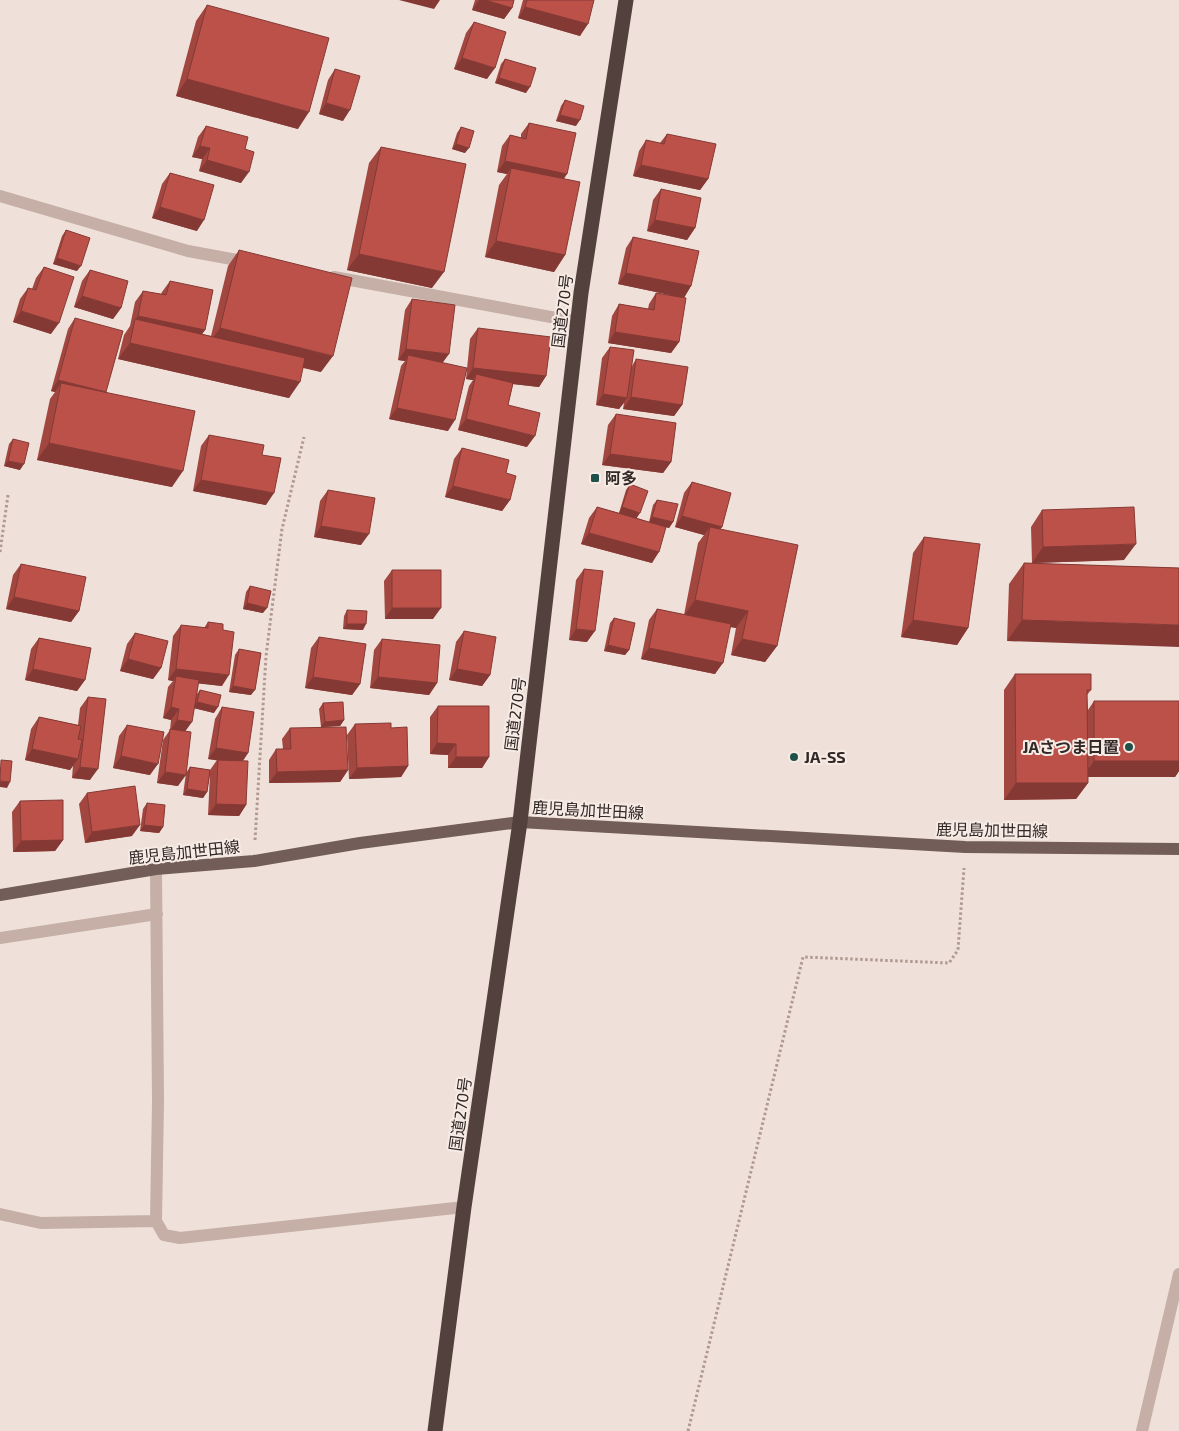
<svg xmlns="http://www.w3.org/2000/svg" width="1179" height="1431" viewBox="0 0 1179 1431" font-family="'Exo 2','Noto Sans JP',sans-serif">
  <rect width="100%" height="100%" fill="#efe1d9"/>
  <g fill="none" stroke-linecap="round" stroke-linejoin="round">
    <path stroke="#b19991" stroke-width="3" stroke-dasharray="2.5 2.5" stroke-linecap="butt" d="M0 552 8 495
      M255 840 266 656 282 529 304 437
      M688 1431 803 957 949 963 958 950 964 868"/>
    <path stroke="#c5afa6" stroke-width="12" d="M0 196 188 251 248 262
      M334 277 578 322
      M156 869 158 1102 156 1221 164 1235 180 1238 464 1207
      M0 938 157 914
      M0 1214 41 1223 156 1221
      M1142 1431 1179 1274"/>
    <path stroke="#735d59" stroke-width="12" d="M0 895 156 869 254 861 360 843 520 822 965 847 1179 849"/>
    <path stroke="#53413e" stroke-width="15" d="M435 1431 464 1207 520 822 581 293 626 0"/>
  </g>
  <path fill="#a24640" d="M475 0H514L512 8 504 19 472 10Z
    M523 0H594L580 36 518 18Z
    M207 5 298 129 176 96 196 21Z
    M474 22 487 79 454 69 466 33Z
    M505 59 526 93 495 83 501 64Z
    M335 69 343 121 319 114 328 80Z
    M565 100 576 126 556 121 561 106Z
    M529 123 564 179 565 255 554 272 485 257 499 185 507 174 497 172 502 146 510 135 521 138V134Z
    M206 126 245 149 241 183 199 171 202 159 192 157 198 137Z
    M461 127 465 153 452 149 457 133Z
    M667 134 708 179 700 190 633 176 639 151 646 140 660 143Z
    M381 147 432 288 347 270 369 163Z
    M170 173 197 231 152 218 162 184Z
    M661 189 695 228 687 240 647 231 653 200Z
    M66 230 77 271 53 264 62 236Z
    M633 237 691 286 684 297 679 342 671 353 608 343 612 316 619 304 648 309 649 304 656 293 676 296 618 284 626 248Z
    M239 250 321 372 303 368 289 398 118 359 124 335 130 326 135 302 143 291 161 294 162 292 170 281 205 330 202 334 211 336 228 266Z
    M44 267 51 334 13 322 20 299 28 288 32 289 36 278Z
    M90 270 121 308 113 319 74 307 82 281Z
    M412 299 443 363 448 431 389 419 401 366 405 361 398 360 405 310Z
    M75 318 106 392 172 487 37 460 50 399 55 392 51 391 68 329Z
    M478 328 546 376 539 387 513 384 508 405 527 447 458 430 469 386 473 380 466 379 470 339Z
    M610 347 632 366 636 359 682 405 674 416 623 409 624 403 619 409 596 405 602 358Z
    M616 414 671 462 663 473 602 465 608 425Z
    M209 435 262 455 266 505 193 491 201 446Z
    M13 439 20 470 4 466 9 444Z
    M462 448 506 473 510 500 502 511 445 497 454 459Z
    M692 482 722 527 720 529 777 646 765 662 731 655 736 628 730 627 715 674 641 659 649 620 657 609 684 615 698 543 704 535 675 527 684 493Z
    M630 484 637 518 649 522 653 505 657 500 673 522 669 528 666 527 652 563 581 544 589 518 597 507 619 513 626 490Z
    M328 490 361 545 314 537 320 501Z
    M1042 510 1124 560 1032 563 1031 527Z
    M924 537 968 628 957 645 901 637 913 553Z
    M1024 563 1179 568 1007 641 1009 584Z
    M21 564 79 611 71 622 6 609 13 575Z
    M584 569 587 642 569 640 576 580Z
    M392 570 433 619H385L384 581Z
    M250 586 263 613 243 609 246 592Z
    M347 610 363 630 343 629 344 616Z
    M614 618 629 650 625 655 604 651 610 623Z
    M208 622 223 630 222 686 198 683 197 694 200 690 214 713 194 708 185 731 178 786 157 783 163 740 170 730 171 720 163 718 168 687 173 681 168 680 173 636 181 625 204 628Z
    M464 631 490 675 482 686 449 680 456 642Z
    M135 633 161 668 153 679 120 671 127 644Z
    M319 637 360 684 352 695 305 688 311 648Z
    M39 638 85 680 77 691 25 680 31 649Z
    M382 639 437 683 429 695 370 688 374 650Z
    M239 649 251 695 229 692 235 655Z
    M1015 674 1091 690 1087 695 1088 710 1094 701H1179V771L1175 777H1088V783L1076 799 1004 800V690Z
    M88 697 90 780 72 778 73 765 70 770 25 760 31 729 39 717 78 725 80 708Z
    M323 703 344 720 340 726 321 727 319 709Z
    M438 706 489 757 482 768H448V755L430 754V717Z
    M222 707 248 753 243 761 246 805 239 816 208 815 210 774 207 792 203 798 183 795 186 773 190 767 210 770 217 760 208 759 215 719Z
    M355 724 408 766 401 777 349 779 347 735Z
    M127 725 150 775 113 768 119 736Z
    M290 728 348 770 340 782 269 783V760L276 749H283L282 739Z
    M87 793 132 836 85 843 79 804Z
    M20 801 63 840 55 851 13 852 12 812Z
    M147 803 163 827 159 833 140 831 143 809Z"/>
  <path fill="#843934" d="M399 0H440L434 9Z
    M479 0H485L512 8 504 19 472 10Z
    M525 7 588 24 580 36 518 18Z
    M462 58 495 68 487 79 454 69Z
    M499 78 530 87 526 93 495 83Z
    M187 79 309 112 298 129 176 96Z
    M326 103 350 110 343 121 319 114Z
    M560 115 580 120 576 126 556 121Z
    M456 144 469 148 465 153 452 149Z
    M200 146 210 148 202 159 192 157Z
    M207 160 249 172 241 183 199 171Z
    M505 161 567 174 560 185 511 168 507 174 497 172Z
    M641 165 708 179 700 190 633 176Z
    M160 207 204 220 197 231 152 218Z
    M655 220 695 228 687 240 647 231Z
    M496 241 565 255 554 272 485 257Z
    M359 254 444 272 432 288 347 270Z
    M57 258 81 266 77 271 53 264Z
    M626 273 691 286 684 298 618 284Z
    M82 296 121 308 113 319 74 307Z
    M21 311 59 323 51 334 13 322Z
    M138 316 205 330 197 341 135 320Z
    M220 328 333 356 321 372 209 344Z
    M615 332 679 342 671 353 608 343Z
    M130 343 300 382 289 398 118 359Z
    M406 349 449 354 441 365 408 355 405 361 398 360Z
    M473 368 546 376 539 387 475 380 476 374 473 380 466 379Z
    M58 380 106 393 61 383 55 392 51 391Z
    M603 394 627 398 619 409 596 405Z
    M631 397 682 405 674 416 623 409Z
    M397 408 455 420 448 431 389 419Z
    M466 419 535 436 527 447 458 430Z
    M49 443 183 471 172 487 37 460Z
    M610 454 671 462 663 473 602 465Z
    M8 461 24 464 20 470 4 466Z
    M201 480 274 493 266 505 193 491Z
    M453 486 510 500 502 511 445 497Z
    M622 507 640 513 636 519 619 513Z
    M682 516 722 527 714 538 710 527 704 535 675 527Z
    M652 517 673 522 669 528 649 523Z
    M321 526 369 534 361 545 314 537Z
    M589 533 659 552 652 563 581 544Z
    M1136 544 1124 560 1032 563 1043 547Z
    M14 597 79 611 71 622 6 609Z
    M695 600 748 611 736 628 683 617Z
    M247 603 267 608 263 613 243 609Z
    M392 608H441L433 619H385Z
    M913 620 968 628 957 645 901 637Z
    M1022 620 1179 625V647L1007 641Z
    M347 624H366L363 630 343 629Z
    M576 629 595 631 587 642 569 640Z
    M742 639 777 646 765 662 731 655Z
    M608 645 629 650 625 655 604 651Z
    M649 648 723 663 715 674 641 659Z
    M128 659 161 668 153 679 120 671Z
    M33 669 85 680 77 691 25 680Z
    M176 669 229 675 222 686 175 681 176 676 173 681 168 680Z
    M457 669 490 675 482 686 449 680Z
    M313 677 360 684 352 695 305 688Z
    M378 677 437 683 429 695 370 688Z
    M233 686 255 690 251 695 229 692Z
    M197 702 218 707 214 713 193 708Z
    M171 707 179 709 171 720 163 718Z
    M177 720 192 722 184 733 170 731Z
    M344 720 340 726 321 727 325 722Z
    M437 743 456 744 448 755 430 754Z
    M216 748 248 753 240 764 208 759Z
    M32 749 78 759 70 770 25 760Z
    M121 756 158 764 150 775 113 768Z
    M456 757H489L482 768H448Z
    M1094 761H1179V771L1175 777H1083Z
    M408 766 401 777 349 779 357 768Z
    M80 767 98 769 90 780 72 778Z
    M348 770 340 782 269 783 277 772Z
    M165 772 186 775 178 786 157 783Z
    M0 781 10 782 7 788 0 787Z
    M1016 783H1088L1076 799 1004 800Z
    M187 789 207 792 203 798 183 795Z
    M216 804 246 805 239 816 208 815Z
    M140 825 132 836 85 843 92 832Z
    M144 825 163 827 159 833 140 831Z
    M63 840 55 851 13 852 21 841Z"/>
  <path fill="#bc514a" stroke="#843934" d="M485 0H514L512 8Z
    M527 0H594L588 24 525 7Z
    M207 5 329 38 309 112 187 79Z
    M474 22 506 32 495 68 462 58Z
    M505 59 536 68 530 87 499 78Z
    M335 69 360 76 350 110 326 103Z
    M565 100 584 106 580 120 560 115Z
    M529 123 576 133 567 174 505 161 510 135 526 139Z
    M206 126 248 137 245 149 254 152 249 172 207 160 210 148 200 146Z
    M461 127 474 131 469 148 456 144Z
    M667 134 716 144 708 179 641 165 646 140 664 144Z
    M381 147 466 164 444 272 359 254Z
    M511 168 580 182 565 255 496 241Z
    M170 173 214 185 204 220 160 207Z
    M661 189 701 198 695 228 655 220Z
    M66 230 90 238 81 266 57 258Z
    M633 237 699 251 691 286 626 273Z
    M239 250 352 278 333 356 220 328Z
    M44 267 74 277 59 323 21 311 28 288 36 290Z
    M90 270 128 281 121 308 82 296Z
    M170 281 213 290 205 330 138 316 143 291 166 295Z
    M656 293 686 298 679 342 615 332 619 304 654 310Z
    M412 299 455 305 449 354 406 349Z
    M75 318 123 331 106 392 58 380Z
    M135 319 305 358 300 382 130 343Z
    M478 328 551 337 546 376 473 368Z
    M610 347 634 350 627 398 603 394Z
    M408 355 467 368 455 420 397 408Z
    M636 359 688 367 682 405 631 397Z
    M476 374 513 383 508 405 540 413 535 436 466 419Z
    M61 383 195 411 183 471 49 443Z
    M616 414 676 423 671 462 610 454Z
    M209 435 264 445 262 455 281 458 274 493 201 480Z
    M13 439 29 443 24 464 8 461Z
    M462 448 509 460 506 473 516 476 510 500 453 486Z
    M692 482 731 493 722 527 682 516Z
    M630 484 648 491 640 513 622 507Z
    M328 490 375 498 369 534 321 526Z
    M657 500 678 504 673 522 652 517Z
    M597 507 666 527 659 552 589 533Z
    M1134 507 1136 544 1043 547 1042 510Z
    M710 527 798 545 777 646 742 639 748 611 695 600Z
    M924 537 980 544 968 628 913 620Z
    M1024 563 1179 568V625L1022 620Z
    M21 564 86 577 79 611 14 597Z
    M584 569 603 571 595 631 576 629Z
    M392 570H441V608H392Z
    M250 586 271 591 267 608 247 603Z
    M657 609 731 624 723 663 649 648Z
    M347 610 367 611 366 624H347Z
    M614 618 635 623 629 650 608 645Z
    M208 622 223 624V630L234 632 229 675 176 669 181 625 208 628Z
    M464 631 496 637 490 675 457 669Z
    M135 633 168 641 161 668 128 659Z
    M319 637 366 644 360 684 313 677Z
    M39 638 91 648 85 680 33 669Z
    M382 639 440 645 437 683 378 677Z
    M239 649 261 653 255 690 233 686Z
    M1015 674H1091V690H1087L1088 783H1016Z
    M176 676 199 680 192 722 177 720 179 709 171 707Z
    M200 690 221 695 218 707 197 702Z
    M88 697 106 699 98 769 80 767Z
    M1094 701H1179V761H1094Z
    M343 702 344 720 325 722 323 703Z
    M438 706H489V757H456V744L437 743Z
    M222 707 254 712 248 753 216 748Z
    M39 717 81 726 78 739 82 740 78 759 32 749Z
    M391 723V728L407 727 408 766 357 768 355 724Z
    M127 725 164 732 158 764 121 756Z
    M346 727 348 770 277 772 276 749H291L290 728Z
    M170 729 191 732 186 775 165 772Z
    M1 760 12 761 10 782 0 781Z
    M218 760 248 761 246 805 216 804Z
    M190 767 210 770 207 792 187 789Z
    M135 786 140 825 92 832 87 793Z
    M63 800V840L21 841 20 801Z
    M147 803 165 805 163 827 144 825Z"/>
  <g fill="#20504a" stroke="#f7ebe5" stroke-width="2">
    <rect x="590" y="473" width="10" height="10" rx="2.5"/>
    <circle cx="1129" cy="747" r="5"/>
    <circle cx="794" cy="757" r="5"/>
  </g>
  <g text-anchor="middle" stroke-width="4" stroke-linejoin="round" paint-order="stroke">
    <g font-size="16" fill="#322826" stroke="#f7ebe5">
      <text transform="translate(562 311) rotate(-83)" y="6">国道270号</text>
      <text transform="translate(515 714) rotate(-83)" y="6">国道270号</text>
      <text transform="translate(588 810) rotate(3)" y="6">鹿児島加世田線</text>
      <text transform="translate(992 830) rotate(1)" y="6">鹿児島加世田線</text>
      <text transform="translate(184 852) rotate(-6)" y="6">鹿児島加世田線</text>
      <text transform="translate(460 1114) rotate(-82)" y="6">国道270号</text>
    </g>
    <g font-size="16" font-weight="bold" fill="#322826" stroke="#f7ebe5" text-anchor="start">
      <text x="605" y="484">阿多</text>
      <text x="1119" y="753" text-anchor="end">JAさつま日置</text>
      <text x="804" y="763">JA-SS</text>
    </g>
  </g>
</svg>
